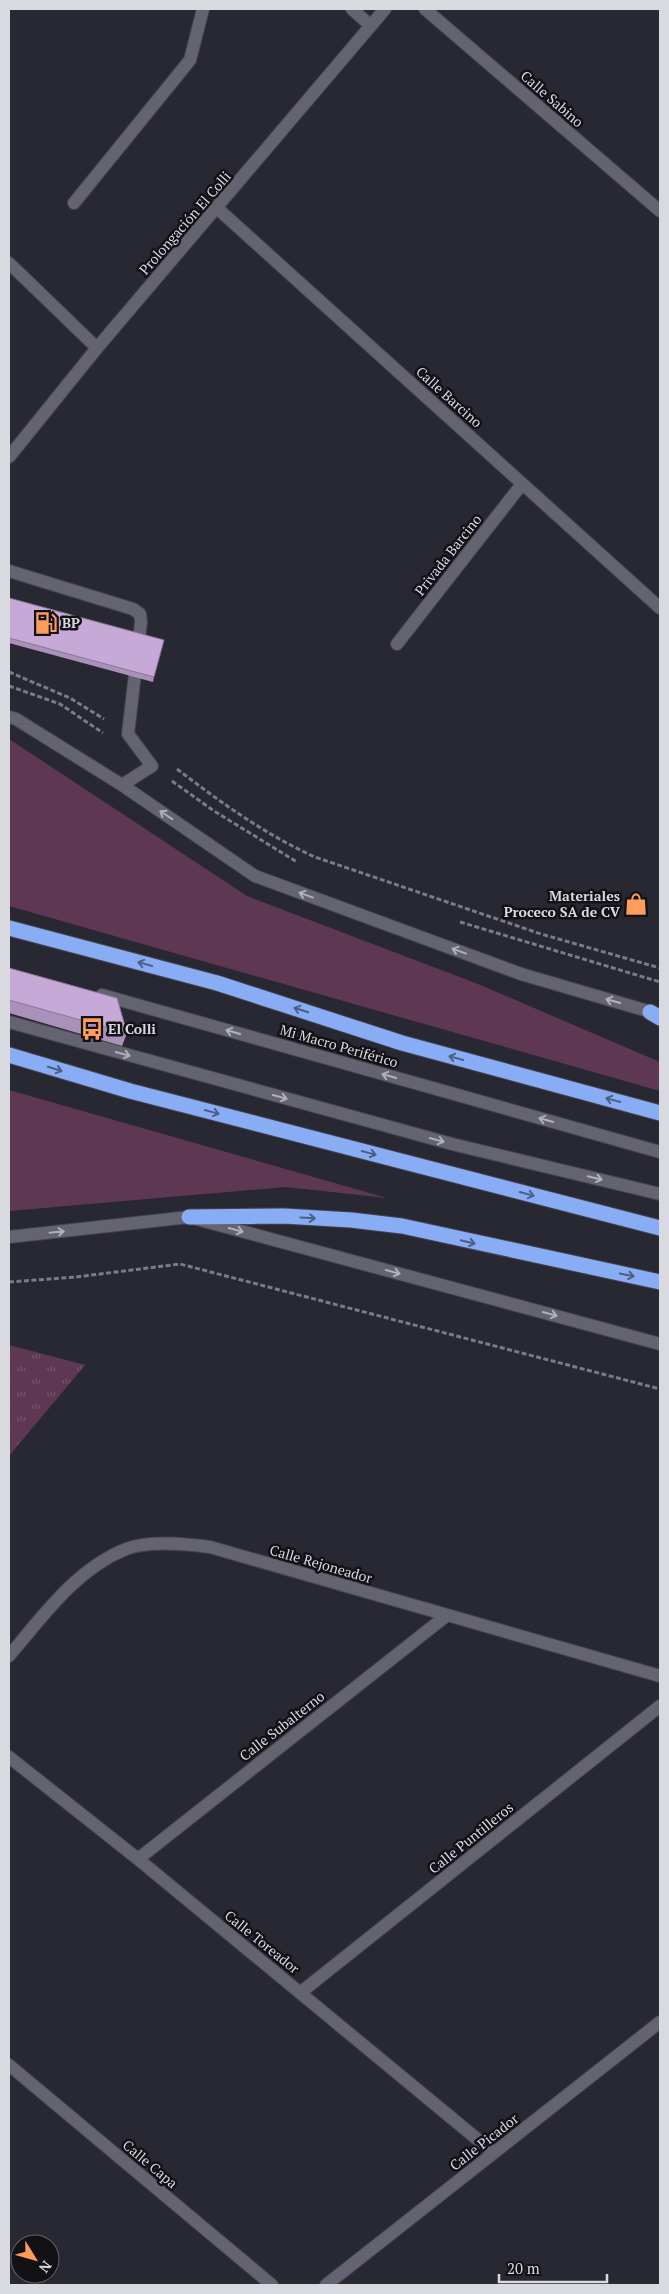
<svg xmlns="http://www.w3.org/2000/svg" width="669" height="2294" viewBox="0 0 669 2294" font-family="'PT Serif',serif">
  <defs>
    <pattern id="park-tufts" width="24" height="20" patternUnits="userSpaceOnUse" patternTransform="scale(1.25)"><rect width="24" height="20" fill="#5e3853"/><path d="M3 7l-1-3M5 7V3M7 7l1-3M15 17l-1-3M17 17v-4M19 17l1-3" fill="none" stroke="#74546b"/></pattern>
  </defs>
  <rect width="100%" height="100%" fill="#282832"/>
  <path fill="#5e3853" d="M9 739 247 896 478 984 660 1062V1091L9 906Z
    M9 1090 387 1198 286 1187 9 1211Z"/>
  <path fill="url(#park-tufts)" d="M9 1345 85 1365 9 1456Z"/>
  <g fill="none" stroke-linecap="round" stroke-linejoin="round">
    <defs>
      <path id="minor" d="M352 9 371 26
        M425 9 660 211
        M74 203 190 60 203 9
        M217 208 660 608
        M9 263 97 348
        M9 457 97 348 385 9
        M9 571 133 609 140 614 141 622 128 734 152 766 122 785
        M397 644 522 484
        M9 717 16 719 122 785 255 876 521 974 658 1014
        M102 995 660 1152
        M9 1022 452 1144 660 1194
        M9 1237 189 1217 660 1344
        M9 1656C43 1616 76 1569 126 1549 149 1540 186 1544 210 1547L660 1676
        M9 1757 138 1859 494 2153
        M138 1859 446 1616
        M300 1993 660 1706
        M9 2065 272 2285
        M326 2285 660 2022"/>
      <path id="highway" d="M9 928 217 983 402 1043 660 1113
        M650 1012 660 1018
        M9 1055 130 1091 660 1228
        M189 1217 284 1216 351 1220 402 1226 660 1282"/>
    </defs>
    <use href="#minor" stroke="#45444d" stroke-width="14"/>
    <use href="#highway" stroke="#45444d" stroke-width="17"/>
    <path stroke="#7b7b83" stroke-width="3" stroke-dasharray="5 2.5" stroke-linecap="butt" d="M9 672 70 698 104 719
      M9 686 60 704 103 733
      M177 769C220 802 266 835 315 857L541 934 660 968
      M172 781 214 811 297 862
      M460 922 660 982
      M9 1282 76 1277 180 1264 660 1389"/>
    <use href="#minor" stroke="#646470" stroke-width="12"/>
    <use href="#highway" stroke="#89adf5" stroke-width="15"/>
  </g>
  <path fill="#aa91b9" d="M9 598 154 677 153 682 9 643Z
    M9 968 127 1033 122 1046 9 1013Z"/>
  <path fill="#c6a9d7" stroke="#8b7696" d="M9 598 164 640 154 677 9 638Z
    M9 968 117 998 127 1033 9 1000Z"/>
  <defs><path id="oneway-shaft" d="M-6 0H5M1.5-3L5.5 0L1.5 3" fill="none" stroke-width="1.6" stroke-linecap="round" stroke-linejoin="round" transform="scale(1.25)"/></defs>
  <g stroke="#b0b0b9">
    <use href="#oneway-shaft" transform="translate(166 815) rotate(-146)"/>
    <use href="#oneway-shaft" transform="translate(306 895) rotate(-160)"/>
    <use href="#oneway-shaft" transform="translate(459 951) rotate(-160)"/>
    <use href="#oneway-shaft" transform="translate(613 1001) rotate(-164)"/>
    <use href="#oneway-shaft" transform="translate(233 1032) rotate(-164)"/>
    <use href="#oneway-shaft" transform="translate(123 1054) rotate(15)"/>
    <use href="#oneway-shaft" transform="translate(389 1076) rotate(-164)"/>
    <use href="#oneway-shaft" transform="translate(280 1097) rotate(15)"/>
    <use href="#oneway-shaft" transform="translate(546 1120) rotate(-164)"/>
    <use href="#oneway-shaft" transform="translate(437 1140) rotate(15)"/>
    <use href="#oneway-shaft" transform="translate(595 1178) rotate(13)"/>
    <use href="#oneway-shaft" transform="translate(236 1230) rotate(15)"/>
    <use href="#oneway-shaft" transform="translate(57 1232) rotate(-6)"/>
    <use href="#oneway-shaft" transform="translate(393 1272) rotate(15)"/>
    <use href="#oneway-shaft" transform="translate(550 1314) rotate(15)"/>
  </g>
  <g stroke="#4d5f86">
    <use href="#oneway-shaft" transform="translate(145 964) rotate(-165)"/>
    <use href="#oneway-shaft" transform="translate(301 1010) rotate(-162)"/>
    <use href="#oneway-shaft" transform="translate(456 1058) rotate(-165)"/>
    <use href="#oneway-shaft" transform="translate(55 1069) rotate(17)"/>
    <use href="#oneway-shaft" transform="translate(613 1100) rotate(-165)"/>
    <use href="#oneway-shaft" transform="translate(212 1112) rotate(15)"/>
    <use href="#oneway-shaft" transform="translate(369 1153) rotate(15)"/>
    <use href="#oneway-shaft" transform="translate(527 1194) rotate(15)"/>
    <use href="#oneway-shaft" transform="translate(308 1218) rotate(3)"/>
    <use href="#oneway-shaft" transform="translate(468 1242) rotate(13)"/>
    <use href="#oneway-shaft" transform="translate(627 1275) rotate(12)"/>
  </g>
  <defs>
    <symbol id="fuel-bare" viewBox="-9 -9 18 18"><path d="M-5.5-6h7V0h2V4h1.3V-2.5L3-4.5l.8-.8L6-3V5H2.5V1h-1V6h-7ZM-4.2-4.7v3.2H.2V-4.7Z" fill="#ff9b5b" stroke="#111116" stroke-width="2.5" paint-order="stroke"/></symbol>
    <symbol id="shop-bare" viewBox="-9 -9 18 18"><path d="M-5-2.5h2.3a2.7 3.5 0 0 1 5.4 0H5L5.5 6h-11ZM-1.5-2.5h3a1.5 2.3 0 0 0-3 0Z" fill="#ff9b5b" stroke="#111116" stroke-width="2.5" paint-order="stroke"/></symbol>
    <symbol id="bus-bare" viewBox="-9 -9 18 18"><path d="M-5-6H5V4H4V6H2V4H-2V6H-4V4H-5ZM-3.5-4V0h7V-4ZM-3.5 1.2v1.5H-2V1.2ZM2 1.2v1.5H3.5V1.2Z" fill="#ff9b5b" stroke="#111116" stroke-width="2.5" paint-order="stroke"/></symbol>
  </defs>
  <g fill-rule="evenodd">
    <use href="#fuel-bare" x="30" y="607" width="32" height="32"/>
    <use href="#shop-bare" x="620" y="888" width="32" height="32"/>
    <use href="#bus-bare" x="76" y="1013" width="32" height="32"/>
  </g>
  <g text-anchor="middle" stroke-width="5" stroke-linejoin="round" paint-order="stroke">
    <g font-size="14" fill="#d9d9e0" stroke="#111116">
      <text transform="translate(552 99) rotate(41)" y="5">Calle Sabino</text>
      <text transform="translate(185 223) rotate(-49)" y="5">Prolongación El Colli</text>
      <text transform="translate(449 397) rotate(42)" y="5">Calle Barcino</text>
      <text transform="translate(448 555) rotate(-52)" y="5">Privada Barcino</text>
      <text transform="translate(339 1046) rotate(16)" y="5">Mi Macro Periférico</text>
      <text transform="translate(321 1564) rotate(16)" y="5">Calle Rejoneador</text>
      <text transform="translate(282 1726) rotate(-38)" y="5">Calle Subalterno</text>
      <text transform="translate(471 1838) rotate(-39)" y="5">Calle Puntilleros</text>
      <text transform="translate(262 1942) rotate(39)" y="5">Calle Toreador</text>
      <text transform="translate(484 2142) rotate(-38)" y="5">Calle Picador</text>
      <text transform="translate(150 2164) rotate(40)" y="5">Calle Capa</text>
    </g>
    <g font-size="14" font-weight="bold" fill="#d9d9e0" stroke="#111116" text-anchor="start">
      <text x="62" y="628">BP</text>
      <text x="620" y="901" text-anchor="end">Materiales<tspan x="620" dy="16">Proceco SA de CV</tspan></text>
      <text x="108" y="1034">El Colli</text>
    </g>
  </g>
  <rect width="669" height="2294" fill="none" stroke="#d9d9e0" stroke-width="20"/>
  <g transform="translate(35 2259) rotate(127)"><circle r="24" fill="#111116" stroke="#616167"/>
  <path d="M0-4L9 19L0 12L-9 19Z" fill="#ff9b5b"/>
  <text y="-8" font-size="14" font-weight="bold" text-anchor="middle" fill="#d9d9e0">N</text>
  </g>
  <path d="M499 2274v8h108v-8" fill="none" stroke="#d9d9e0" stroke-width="2.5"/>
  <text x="507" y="2274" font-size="15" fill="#d9d9e0" stroke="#111116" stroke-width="4" paint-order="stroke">20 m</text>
</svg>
